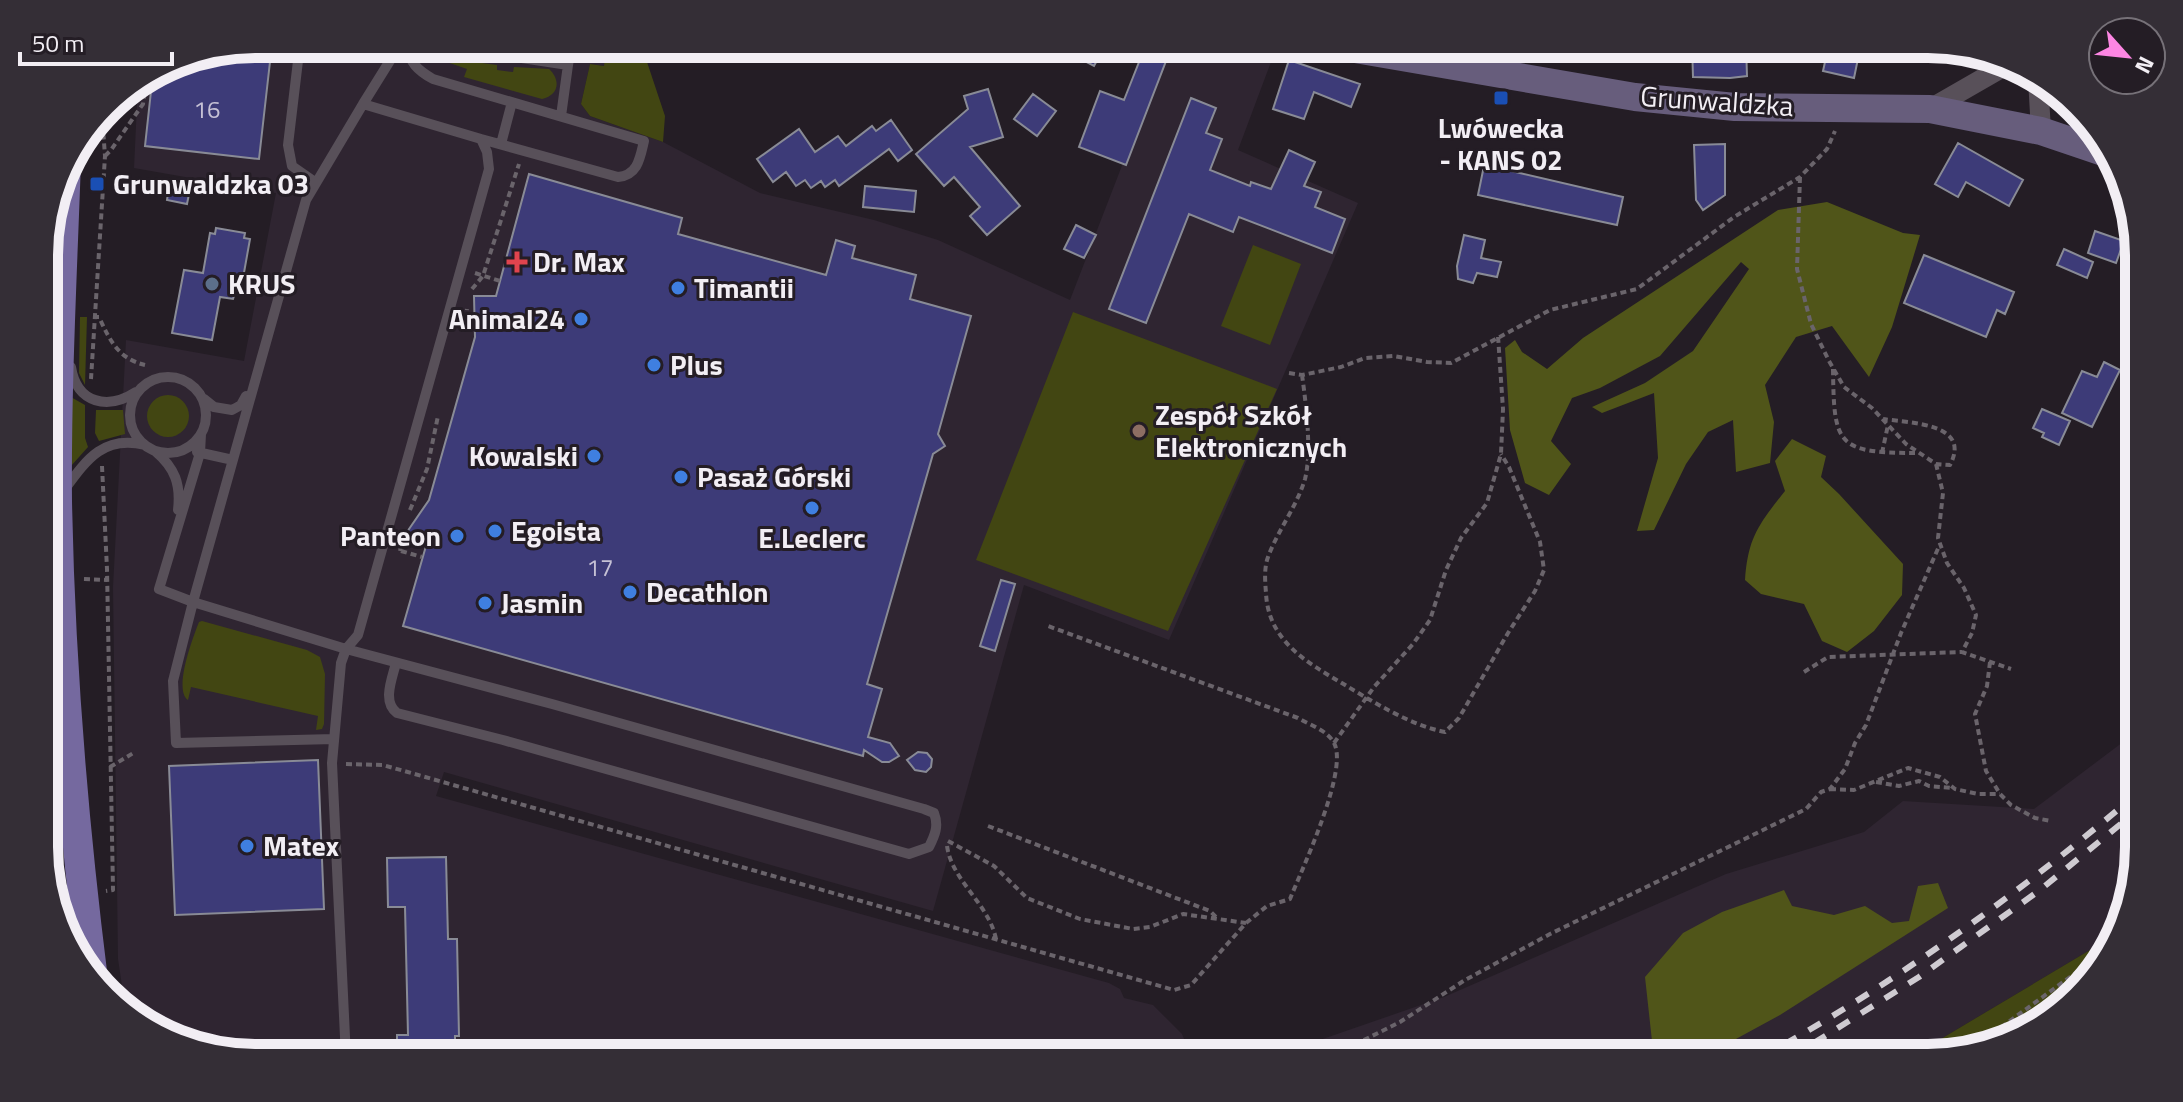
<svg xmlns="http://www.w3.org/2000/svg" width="2183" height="1102" viewBox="0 0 2183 1102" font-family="'Titillium Web',sans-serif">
  <rect width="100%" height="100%" fill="#241d25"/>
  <path fill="#2f2531" d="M255 44H607L605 66 590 64 581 104 590 116 663 142 760 193 874 220 938 240 1070 300 1169 44H1198L1274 54 1238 150 1358 203 1169 640 1024 585 933 911 444 772 436 796 1109 983 1120 989 1124 998 1153 1005 1182 1034 1192 1058H255L162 1036 125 1006 118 959 113 587 126 340 244 361 276 193 134 168 138 83 175 60Z
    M2139 730V847L2120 929 2095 947 1909 1058H1268L1444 997 1726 874 1864 832 1903 801 2034 809Z"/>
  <path fill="#424612" d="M431 44H436L437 52 444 58 497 65V70L513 72 514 67 549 69C561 80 559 95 542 99L464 77 467 69 441 60Z
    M607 44H641L665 116 663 142 590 116 581 104 590 64 604 66Z
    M1253 245 1301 264 1270 345 1221 326Z
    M45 274 62 811 59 812 60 820 50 821 49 809H46Z
    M1073 312 1277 389 1168 631 976 560Z
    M80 317H87L85 385 79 373Z
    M147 416a21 21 0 1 1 42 0a21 21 0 1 1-42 0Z
    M69 396 85 405V438L88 447 71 466Z
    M96 410H123L125 434 99 441 95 433Z
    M202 621 307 650 320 657 325 674 324 724 322 729 316 730 318 716 191 687 188 700C173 690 193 637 199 622Z
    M2120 929 2117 940 2046 1022 1941 1058H1909L2095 947Z"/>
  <path fill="#505519" d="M1827 202 1903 233 1920 235 1892 327 1869 377 1832 326 1796 337 1765 385 1774 422 1770 463 1736 472 1733 420 1708 432 1686 464 1654 530 1637 531 1658 458 1654 393 1602 413 1592 407 1645 383 1693 351 1749 269 1741 262 1660 356 1600 388 1572 398 1551 441 1571 464 1549 495 1525 483 1510 430 1505 348 1515 340 1522 352 1547 369 1583 338 1778 210Z
    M1792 439 1826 456 1821 477 1839 494 1903 564 1902 595 1874 631 1847 652 1822 641 1804 604 1761 594 1745 580C1748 537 1759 524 1785 491L1775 461Z
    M1938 883 1948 908 1780 1015 1701 1058H1612L1652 1041 1645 977 1683 933 1722 912 1784 890 1792 906 1834 915 1865 906 1892 923 1909 921 1918 886Z
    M1522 1046 1554 1058H1497Z"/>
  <path fill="#3d3b78" stroke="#898b96" stroke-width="2" d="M255 44H272L259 159 145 146 153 73 175 60Z
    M1052 44H1106L1094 66Z
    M1692 44H1746L1747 76 1730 78 1693 77Z
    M1829 44H1861L1854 78 1823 71Z
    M1143 52 1166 61 1126 165 1079 147 1100 91 1124 100Z
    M1289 60 1360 84 1351 107 1314 92 1304 119 1273 109Z
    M988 89 1003 137 970 147 1020 206 987 235 970 216 980 207 954 177 944 186 916 154 968 109 964 96Z
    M1033 94 1056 111 1037 136 1014 119Z
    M1191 98 1216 108 1206 133 1222 139 1210 170 1250 186 1251 182 1271 189 1289 150 1315 162 1304 186 1321 192 1315 207 1345 219 1332 253 1239 217 1233 232 1189 214 1146 323 1109 309Z
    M891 120 912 150 898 161 889 149 839 186 835 180 825 187 821 181 811 188 805 180 796 186 786 172 773 182 757 159 799 129 815 152 838 136 846 146 872 126 876 131Z
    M1958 143 2023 180 2009 206 1966 182 1958 197 1935 184Z
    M1725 144V195L1703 210 1696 200 1694 145Z
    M1486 156 1509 162 1507 170 1623 197 1617 225 1478 195Z
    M529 174 682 218 678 234 826 275 836 240 855 246 852 258 916 275 910 299 971 316 938 434 945 446 933 454 867 684 882 689 868 737 890 743 899 756 889 762H882L864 750 863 756 403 626 426 546 407 532 429 500 475 337 474 296H496Z
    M170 180 191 184 187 204 167 200Z
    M865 186 916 191 914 212 863 207Z
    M1076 225 1096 235 1084 258 1064 249Z
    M216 228 245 233 244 238 250 239 240 295 235 293 233 299 220 297 212 340 172 333 184 270 203 273 210 233 215 234Z
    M2095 231 2124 241 2116 263 2088 253Z
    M1464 235 1485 240 1481 258 1501 262 1497 277 1477 273 1473 283 1458 279 1457 266Z
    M2064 249 2093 262 2087 278 2057 265Z
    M1924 255 2014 292 2005 314 1997 310 1986 337 1904 303Z
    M2104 362 2120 370 2092 427 2062 413 2082 371 2097 377Z
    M2042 409 2070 421 2059 445 2042 437 2044 433 2033 428Z
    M1001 580 1015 584 995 651 980 646Z
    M918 752 927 753 932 759 931 767 926 772 915 770 907 760Z
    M318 760 324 909 175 915 169 766Z
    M446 857 448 939H457L459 1036H455V1058H397V1035H408L405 907H388L387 858Z"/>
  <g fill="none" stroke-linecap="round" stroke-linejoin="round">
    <path stroke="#6a646b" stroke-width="4" stroke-dasharray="6 4" stroke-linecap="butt" d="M105 156 111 150 143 104 147 77
      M1800 177 1797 269 1811 324 1829 361 1844 387 1872 408 1906 444 1936 464 1950 465C1972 423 1910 423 1883 419
      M475 273 500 281
      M472 289 483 276 519 164
      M93 317H99C110 341 119 359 145 365
      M465 330 467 309
      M1833 369C1834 444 1836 453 1915 453
      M1289 373 1302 375 1341 367 1365 358 1394 356 1427 362 1451 363 1550 310 1637 289 1734 217 1800 177 1827 149 1835 131
      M1302 375C1306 403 1312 452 1305 479 1297 506 1278 530 1268 557 1264 568 1265 581 1266 593 1268 639 1304 661 1340 682 1372 701 1409 725 1445 732L1459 718 1508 633 1535 591 1544 570 1540 542 1509 467 1501 454
      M91 379 105 156 102 115
      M1882 453 1888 425
      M1936 464 1943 493 1938 538 1947 563 1964 588 1976 615 1972 633 1962 652 2011 669
      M102 466 107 569 113 890 106 891
      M410 510 427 469 438 416
      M400 551 404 534
      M401 551 422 557
      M84 579 107 580
      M1990 662 1987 686 1975 714 1986 771 2000 794 2011 805 2035 818 2051 821
      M1804 672 1828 657 1962 652
      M1334 743 1374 687 1413 644 1430 620 1446 570 1461 538 1487 503 1501 454 1503 409 1498 336
      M346 764 383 765 1174 990 1191 985 1246 923 1267 906 1290 899C1302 869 1349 770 1334 743 1327 730 1310 725 1298 718L1048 626
      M110 767 135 752
      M1876 782 1899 786 1919 781 1929 786 1953 788
      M1830 789 1854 790 1908 768 1940 777 1955 789 1978 794H2000
      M988 826 1210 911 1216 917
      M948 841 994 866 1027 898 1080 919 1133 929 1150 927 1183 914 1246 923
      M947 846C952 881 989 904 996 939
      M2005 1036 2009 1023
      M1977 1045 2111 947
      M1328 1058 1400 1022 1465 980 1550 934 1806 809 1821 792 1830 789 1845 769 1855 743 1866 725 1901 633 1940 544"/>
    <path stroke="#585059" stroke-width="10" d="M300 44 288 145 292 166 315 182
      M406 44C410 63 417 70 433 79L644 141C640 158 638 175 618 177L481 139
      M475 44 474 51 568 65 561 116
      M568 65 572 44
      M363 104 391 59 403 44
      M501 144 512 102
      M71 367C77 404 108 410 136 392
      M130 415a38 38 0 1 1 76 0a38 38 0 1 1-76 0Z
      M204 399 214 407 232 410 241 405 246 396
      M201 434 200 453 159 589 193 602 173 681 176 743 334 739
      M155 451C175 468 181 484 178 510
      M197 452 233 460
      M65 489C87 459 104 435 145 445
      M346 1058 332 763 341 663 346 649 358 635 489 169 487 152 481 139 363 104 306 200 193 602 346 649 552 704 924 809 934 813C939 826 935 835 929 847L909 854 503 740 397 713C382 702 392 679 396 663"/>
    <path stroke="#585059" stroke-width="20" d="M2038 79 2041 131
      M1930 109 2010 63"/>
    <path stroke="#675d7c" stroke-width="28" d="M1326 44 1635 97 1735 107 1930 109 2041 131 2106 153"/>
    <path stroke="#75699f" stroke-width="30" d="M66 161C62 275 56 388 57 501 60 662 73 821 93 980"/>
    <path stroke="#cfcbd1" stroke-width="6" stroke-dasharray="14 14" stroke-linecap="butt" d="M1760 1058C1896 983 2021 892 2139 792
      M1790 1058 1919 977 2040 890 2139 809"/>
  </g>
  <g fill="#1a4fb4" stroke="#241d25" stroke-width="3">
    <rect x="1493" y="90" width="16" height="16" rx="4"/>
    <rect x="89" y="176" width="16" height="16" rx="4"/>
  </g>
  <path fill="#e0444e" stroke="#241d25" stroke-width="3" d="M513 250h8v8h8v8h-8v8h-8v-8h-8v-8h8z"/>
  <circle fill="#5c6f8a" stroke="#241d25" stroke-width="3" cx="212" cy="284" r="8"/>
  <g fill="#3f7fe0" stroke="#241d25" stroke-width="3">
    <circle cx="678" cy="288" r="8"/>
    <circle cx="581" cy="319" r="8"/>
    <circle cx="654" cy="365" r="8"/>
    <circle cx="594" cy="456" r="8"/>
    <circle cx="681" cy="477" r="8"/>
    <circle cx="812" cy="508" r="8"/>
    <circle cx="495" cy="531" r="8"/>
    <circle cx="457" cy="536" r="8"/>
    <circle cx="630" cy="592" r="8"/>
    <circle cx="485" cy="603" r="8"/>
    <circle cx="247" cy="846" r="8"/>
  </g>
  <circle fill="#8d6e63" stroke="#241d25" stroke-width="3" cx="1139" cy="431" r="8"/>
  <g text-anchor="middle" stroke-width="6" stroke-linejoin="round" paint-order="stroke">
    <g font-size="24" fill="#c5c1d5">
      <text x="207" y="118">16</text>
      <text x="600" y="576">17</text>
    </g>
    <g font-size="28" fill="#f2eef4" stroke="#241d25">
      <text transform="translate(1717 101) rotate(4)" y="10">Grunwaldzka</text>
    </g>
    <g font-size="28" font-weight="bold" fill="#f2eef4" stroke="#241d25" text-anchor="start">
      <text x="1501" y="138" text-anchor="middle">Lwówecka<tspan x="1501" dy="32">- KANS 02</tspan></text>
      <text x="113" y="194">Grunwaldzka 03</text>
      <text x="533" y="272">Dr. Max</text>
      <text x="228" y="294">KRUS</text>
      <text x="694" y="298">Timantii</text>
      <text x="565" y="329" text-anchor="end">Animal24</text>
      <text x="670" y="375">Plus</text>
      <text x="1155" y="425">Zespół Szkół<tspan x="1155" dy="32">Elektronicznych</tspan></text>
      <text x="578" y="466" text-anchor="end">Kowalski</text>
      <text x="697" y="487">Pasaż Górski</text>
      <text x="511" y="541">Egoista</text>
      <text x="441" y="546" text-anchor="end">Panteon</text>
      <text x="812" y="548" text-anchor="middle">E.Leclerc</text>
      <text x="646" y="602">Decathlon</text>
      <text x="501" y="613">Jasmin</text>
      <text x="263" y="856">Matex</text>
    </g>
  </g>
  <path d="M0 0H2183V1102H0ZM255 58H1928A197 197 0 0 1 2125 255V847A197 197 0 0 1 1928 1044H255A197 197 0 0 1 58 847V255A197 197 0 0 1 255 58Z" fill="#342e36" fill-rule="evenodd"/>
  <path fill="none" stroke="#f2eef4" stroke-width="10" d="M255 58H1928A197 197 0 0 1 2125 255V847A197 197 0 0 1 1928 1044H255A197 197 0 0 1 58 847V255A197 197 0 0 1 255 58Z"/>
  <g transform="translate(2127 56) rotate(117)"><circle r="38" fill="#241d25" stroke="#767178" stroke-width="2"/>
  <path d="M0-6L14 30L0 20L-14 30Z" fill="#fd86e3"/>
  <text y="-12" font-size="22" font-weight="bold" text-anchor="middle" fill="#f2eef4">N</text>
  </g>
  <path d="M20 52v12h152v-12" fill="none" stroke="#f2eef4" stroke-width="4"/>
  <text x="32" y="52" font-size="24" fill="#f2eef4" stroke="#241d25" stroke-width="6" paint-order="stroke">50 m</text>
</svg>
